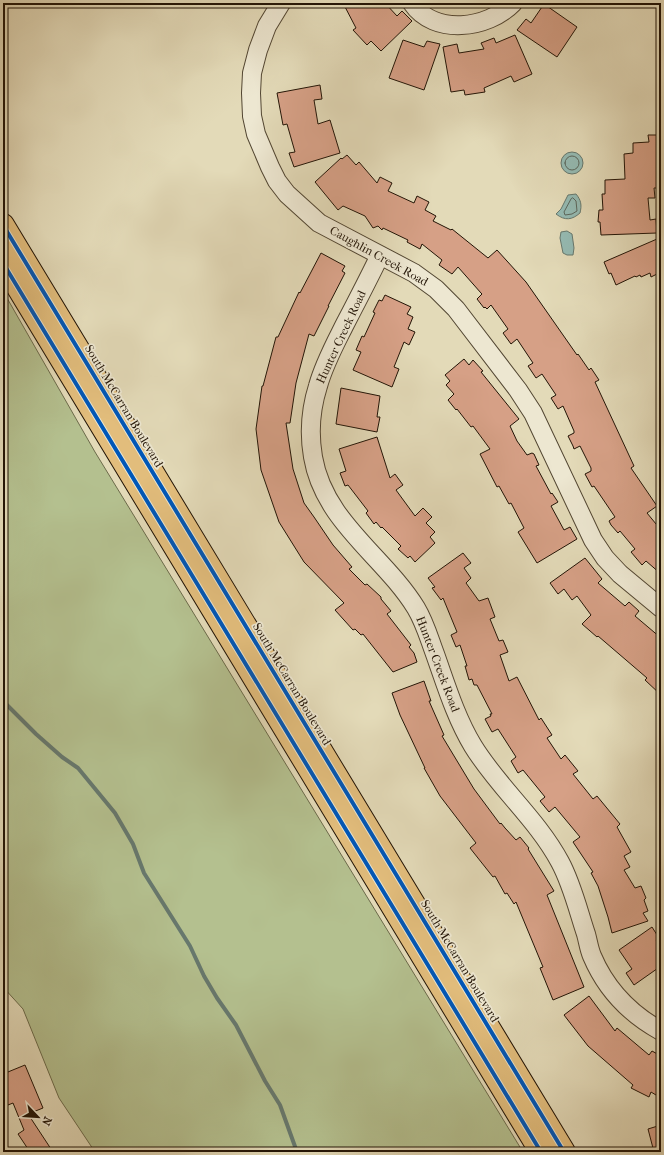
<svg xmlns="http://www.w3.org/2000/svg" width="664" height="1155" viewBox="0 0 664 1155" font-family="'IM FELL French Canon',serif">
  <rect width="100%" height="100%" fill="#e3dab8"/>
  <filter id="stains"><feTurbulence type="fractalNoise" baseFrequency=".005" numOctaves="4"/><feColorMatrix values="0 0 0 0 .2 0 0 0 0 .09 0 0 0 0 .02 0 0 0 .5 -.17"/></filter>
  <radialGradient id="worn" r=".72"><stop offset=".6" stop-color="#630" stop-opacity="0"/><stop offset="1" stop-color="#630" stop-opacity=".3"/></radialGradient>
  <path fill="#b4c08f" stroke="#6b6a4a" d="M3 291 95 452 523 1152H95L59 1098 23 1009 3 987Z"/>
  <path fill="#95bab2" stroke="#67786d" d="M561 163a11 11 0 1 1 22 0a11 11 0 1 1-22 0Z
    M576 194C581 200 582 205 580 213 572 220 565 221 556 214L561 209 568 195Z
    M567 231 572 234 574 248 573 255H567L563 253 560 238 561 232Z"/>
  <g fill="none" stroke-linecap="round" stroke-linejoin="round">
    <path stroke="#5c675c" stroke-width="1" d="M565 163a7 7 0 1 1 14 0a7 7 0 1 1-14 0Z
      M573 198 576 201 577 211 572 214 565 215 564 212 571 199Z"/>
    <path stroke="#67786d" stroke-width="4" d="M3 701 36 734 62 757 78 768 115 813 133 844 144 873 190 946 204 976 217 998 236 1025 265 1081 280 1105 297 1152"/>
  </g>
  <path fill="#d6a086" stroke="#221406" d="M343 3H385L397 16 402 11 412 21 381 51 371 41 367 45 353 30 356 28Z
    M544 4 577 27 557 57 517 30 526 19 531 23Z
    M515 35 532 74 514 82 511 76 484 88 485 92 465 95 464 90 451 92 443 47 457 44 459 53 484 49 481 43 494 38 496 43Z
    M403 40 424 47 427 41 440 44 424 90 389 78Z
    M320 85 322 99 314 100 318 124 330 120 340 153 294 167 289 153 295 152 287 124 283 125 277 93Z
    M648 135H661V165H659L660 188H654L655 198H648L650 220 656 219 657 233 601 235 600 222H598L599 210H603L602 194H605V180L625 179 624 154 633 153V143L649 142Z
    M347 155 356 165 359 162 377 183 380 177 392 183 388 191 414 203 417 196 429 202 425 210 436 216 433 221 451 230 452 229 488 258 497 250 526 282 577 355 578 354 589 370 591 368 599 380 595 382 634 466 631 468 657 506 647 513 661 530V574L646 561 642 565 631 552 635 549 620 531 618 533 611 525 609 521 615 517 594 486 592 487 585 474 591 471V468L580 446 574 449 573 446 568 436 574 433V431L563 406 558 409 551 398 556 395 542 374 536 378 528 366 533 363 517 339 511 344 503 333 508 329 491 305 487 309 485 307 484 308 477 299 482 294 481 293 458 267 452 274 439 265 442 260 422 244 420 249 407 242 408 240 383 228 382 230 378 226 373 228 365 216 343 206 338 210 315 182 341 158 342 159Z
    M657 239 658 256 661 255V272L651 277 650 273 641 277 640 275 636 277 635 276 616 285 611 273 609 274 604 262Z
    M321 253 345 266 342 271 345 273 328 306H329L314 336 309 334 296 383 290 423H286L293 469 304 503 314 517 333 545 352 567 349 569 365 585 367 584 381 597V599L391 611 387 614 411 645 409 647 414 653 417 662 393 672 363 634 361 635 355 629 353 630 335 610 344 603 304 562 279 522 261 470 256 429 262 386H263L276 337H278L299 292 300 293Z
    M385 295 411 307 407 314 413 317 408 329 415 332 409 345 404 342 394 367 399 369 392 387 353 370 361 352 356 350 362 336 364 337 375 313 373 312 379 300 382 301Z
    M464 359 469 365 473 360 483 371 481 372 519 419 510 426 517 441 527 455 532 453 534 454 539 465 536 466 551 494 552 493 558 502 551 506 564 530 570 527 577 539 537 563 518 532 524 528 511 503 509 504 499 486 497 487 480 454 490 449 473 426 471 427 457 409 456 410 448 400 454 394 446 385 450 381 445 375Z
    M341 388 380 396 377 417H380L377 432 336 424Z
    M377 437 390 478 395 474 403 485 396 490 415 516 423 508 432 517 426 523 435 532 430 537 435 543 415 562 410 556 408 558 398 549 401 546 382 527 381 528 376 522 374 524 366 513 368 511 348 485 345 486 340 473 346 471 339 449Z
    M463 553 471 563 464 568 471 578 466 583 479 601 488 598 495 617 490 619 499 641 503 640 508 652 500 655 509 681 517 677 539 720 541 718 552 735 547 738 561 759 565 755 578 771 573 774 593 799 597 796 620 824 617 827 631 852 624 856 630 867 624 870 635 888 641 886 646 898 644 900 648 911 643 913 648 921 612 933 608 917 598 886 591 873 593 872 573 842 580 837 555 807 549 812 540 801 545 797 523 770 518 773 511 761 516 757 498 729 492 732 485 719 491 716 490 714H492L477 685H474L472 679 469 680 465 666H467L460 645 456 647 451 635 457 632 443 598 441 600 432 588 435 587 428 578Z
    M585 558 602 579 598 583 625 606 629 602 639 611 635 616 661 638V695L645 680 647 678 598 636 597 637 582 624 591 615 577 596 572 600 564 589 558 594 550 583Z
    M424 681 431 701H429L444 735 442 736 474 789 500 824 501 823 505 828 516 840 520 837 529 848 528 849 554 891 547 895 584 987 553 1000 540 968 543 967 516 902 514 904 507 893 505 894 495 876 493 877 470 848 476 843 440 796 424 768H425L400 715 392 693Z
    M652 927 659 938 656 940 661 946V966L634 985 626 973 632 969 619 950Z
    M589 996 615 1031 617 1028 649 1055 652 1051 661 1056V1098L651 1092 649 1097 631 1088 633 1085 588 1046 564 1015Z
    M25 1065 43 1108 28 1114 53 1152H30L18 1134 24 1130 13 1103 3 1107V1074Z
    M661 1125V1152H654L648 1129Z"/>
  <g fill="none" stroke-linecap="round" stroke-linejoin="round">
    <defs>
      <path id="minor" d="M281 3 267 26 258 50 252 73 251 93 252 116 256 134 270 167 277 181 287 194 319 223 414 273 436 289 456 309 518 390 533 413 593 540 605 558 620 574 661 608
        M412 3C434 36 488 29 513 3
        M380 255C369 278 357 301 345 324 335 344 324 364 318 386 311 408 309 434 313 457 324 522 384 556 416 608 425 623 429 638 435 654 446 685 456 718 473 746 498 787 537 819 560 862 572 884 578 910 586 934 588 941 589 949 592 956 606 989 630 1014 661 1031"/>
      <path id="major" d="M3 225 564 1152
        M3 263 541 1152"/>
    </defs>
    <use href="#minor" stroke="#524632" stroke-width="20"/>
    <use href="#major" stroke="#221406" stroke-width="24"/>
    <use href="#minor" stroke="#ede7d1" stroke-width="18"/>
    <use href="#major" stroke="#e2bd7c" stroke-width="22"/>
    <defs>
      <path id="cycleway" d="M3 225 564 1152
        M3 263 541 1152"/>
    </defs>
    <use href="#cycleway" stroke="#ede7d1" stroke-width="6"/>
    <use href="#cycleway" stroke="#0057b8" stroke-width="4"/>
  </g>
  <g text-anchor="middle" stroke-width="3.5" stroke-linejoin="round" paint-order="stroke">
    <g font-size="12" fill="#221406" stroke="#ede7d1">
      <text transform="translate(379 256) rotate(29)" y="4">Caughlin Creek Road</text>
      <text transform="translate(341 337) rotate(-65)" y="4">Hunter Creek Road</text>
      <text transform="translate(124 406) rotate(59)" y="4">South McCarran Boulevard</text>
      <text transform="translate(438 664) rotate(69)" y="4">Hunter Creek Road</text>
      <text transform="translate(292 684) rotate(59)" y="4">South McCarran Boulevard</text>
      <text transform="translate(460 961) rotate(59)" y="4">South McCarran Boulevard</text>
    </g>
  </g>
  <rect width="664" height="1155" fill="none" stroke="#e3dab8" stroke-width="16"/>
  <rect x="4" y="4" width="656" height="1147" fill="none" stroke="#221406" stroke-width="2"/>
  <rect x="8" y="8" width="648" height="1139" fill="none" stroke="#221406"/>
  <g transform="translate(38 1117) rotate(115)" stroke="#ede7d1" stroke-width="3" paint-order="stroke">
  <path d="M0-3L7 15L0 10L-7 15Z" fill="#221406"/>
  <text y="-6" font-size="11" font-weight="bold" text-anchor="middle" fill="#221406">N</text>
  </g>
  <rect width="100%" height="100%" filter="url(#stains)"/>
  <rect width="100%" height="100%" fill="url(#worn)"/>
</svg>
